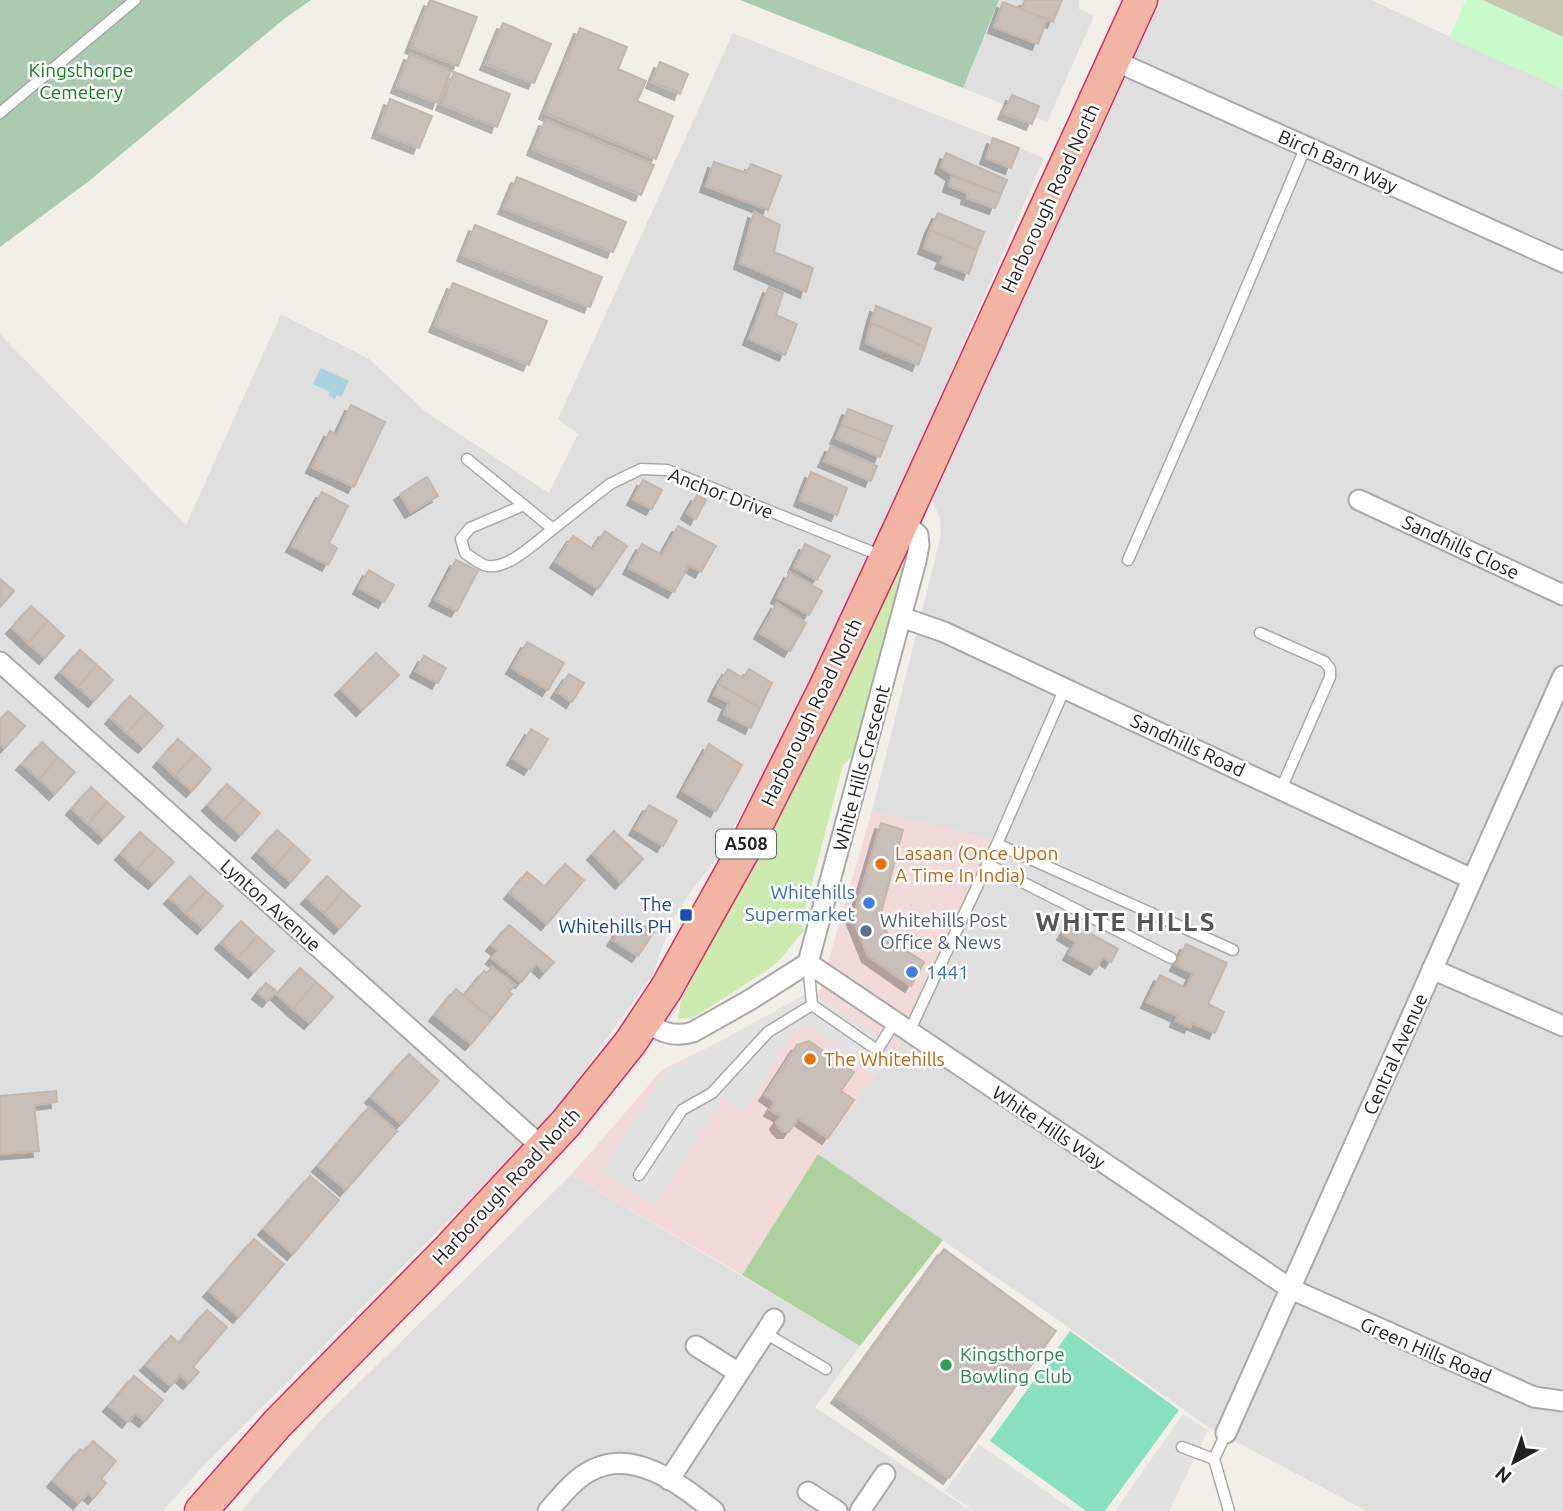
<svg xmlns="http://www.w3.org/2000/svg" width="1563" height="1511" viewBox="0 0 1563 1511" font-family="Ubuntu,sans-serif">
  <defs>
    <filter id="shadow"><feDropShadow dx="-6" dy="6" stdDeviation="0" flood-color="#0004"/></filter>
  </defs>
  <rect width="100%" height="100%" fill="#f2efe9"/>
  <path fill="#e0dfdf" d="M999 0H1079V9L1094 16 1047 122 963 88Z
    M1161 0H1371L1563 89V1511H1367L1208 1427 1058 1320 818 1154 898 1046 993 840 872 811 941 535 940 518 932 501Z
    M733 33 1044 158 836 637 717 858 688 895 669 928 653 974 550 1118 510 1160 204 1465 163 1511H0V334L186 525 281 314 369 359 425 411 549 493 578 434 558 419Z
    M571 1175 860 1346 815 1407 971 1511H241L321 1420Z"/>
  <path fill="#f2dad9" d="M872 811 993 840 898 1046 818 1154 742 1275 571 1175 662 1070 819 993Z"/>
  <path fill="#c7c7b4" d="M1482 0H1563V37Z"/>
  <path fill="#cdebb0" d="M899 566 903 567 853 756 843 765 801 925 804 930 778 962 766 971 699 1014 692 1018 678 1019 681 1000 796 782Z"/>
  <path fill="#add19e" d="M818 1154 943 1240 860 1346 742 1275Z"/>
  <path fill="#aacbaf" d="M0 0H311L284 19 89 181 0 247Z
    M740 0H999L963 88Z"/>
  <path fill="#c8facc" d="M1466 0H1482L1563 37V89L1449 38Z"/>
  <path fill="#88e0be" d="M1070 1331 1179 1410 1105 1511H1086L990 1441Z"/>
  <path fill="#e2e2e2" d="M811 991 895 1048 874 1076 835 1050 838 1045 809 1026 796 1028 743 1112 722 1099 654 1205 602 1171 663 1073Z
    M1183 1414 1208 1430 1169 1511H1115Z
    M979 1444 1074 1511H974L945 1491Z"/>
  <path fill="#aad3df" d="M321 368 349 381 341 397 337 395 335 399 328 395 330 392 313 384Z"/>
  <path fill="#c7bfb8" stroke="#c4b6ab" stroke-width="2" filter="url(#shadow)" d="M430 0 477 17 458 66 411 47Z
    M1025 0H1062L1053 22 1021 9Z
    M1003 2 1047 19 1038 44 994 27Z
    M503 23 551 44 534 83 486 64Z
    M580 28 627 47 618 69 646 81 637 101 673 116 656 159 545 113Z
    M410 54 451 71 438 103 397 87Z
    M660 62 688 74 680 94 652 82Z
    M454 72 510 94 497 127 442 104Z
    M1012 95 1039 106 1032 124 1004 113Z
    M390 99 432 116 419 148 378 132Z
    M545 120 654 165 641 195 533 149Z
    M993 138 1019 148 1011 168 986 158Z
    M946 153 1007 180 1001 194 953 175 941 167Z
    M714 162 746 173 751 164 781 176 768 210 706 186Z
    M952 176 1001 194 995 208 967 198 968 193 949 186Z
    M517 177 626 222 613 252 504 208Z
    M754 212 780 225 774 252 813 268 806 292 740 263Z
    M938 213 984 232 977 250 930 230Z
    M475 225 602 277 590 307 463 255Z
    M930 230 977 250 969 274 941 263 944 256 924 248Z
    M453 283 547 321 529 365 435 326Z
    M769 287 783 293 776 315 797 324 785 355 749 339Z
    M876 306 931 328 925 347 871 323Z
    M871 323 925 347 918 365 866 343Z
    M351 405 385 422 354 487 312 467 330 431 337 435Z
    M848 409 892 426 886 442 842 425Z
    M842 425 886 442 880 457 836 438Z
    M831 446 877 466 871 481 824 461Z
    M811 472 847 488 837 515 800 500Z
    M427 477 438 496 411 512 400 494Z
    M643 480 662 490 652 509 633 499Z
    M322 492 348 506 329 543 337 548 328 565 292 546Z
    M697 495 706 500 696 519 687 513Z
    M678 526 716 546 701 572 689 565 674 592 629 568 642 544 662 555Z
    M605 531 627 546 598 589 556 562 573 536 593 549Z
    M805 544 830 556 817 580 794 567Z
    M456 560 478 571 457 611 435 600Z
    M369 570 394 585 384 602 359 588Z
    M790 572 822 591 809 615 777 597Z
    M0 579 14 591 0 607Z
    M777 603 806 623 790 651 760 633Z
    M31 606 48 621 28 643 12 628Z
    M48 621 64 636 45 658 28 643Z
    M527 642 564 663 548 690 512 668Z
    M80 650 97 665 78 687 61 672Z
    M376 653 399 675 362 710 341 689Z
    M424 656 446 668 438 683 416 671Z
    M97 665 113 680 94 701 78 687Z
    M728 669 743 678 749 669 772 683 760 708 719 684Z
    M569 674 584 683 572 702 557 692Z
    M719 684 760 708 751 728 724 714 729 703 714 695Z
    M130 696 147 711 127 733 111 718Z
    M8 711 25 726 5 748 0 744V720Z
    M147 711 163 726 144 747 127 733Z
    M531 729 548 739 530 769 513 759Z
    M178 739 195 754 175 776 159 761Z
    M42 742 58 757 39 779 22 764Z
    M709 744 742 765 716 811 683 791Z
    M195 754 211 769 192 791 175 776Z
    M58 757 75 772 55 794 39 779Z
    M227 784 244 799 224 820 208 805Z
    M91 787 107 802 88 824 72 809Z
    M244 799 260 813 241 835 224 820Z
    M107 802 124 817 104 838 88 824Z
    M649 805 677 821 663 846 635 829Z
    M881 823 903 830 880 917 890 940 924 962 911 986 868 956 853 919Z
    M277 830 294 845 274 867 258 852Z
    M614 831 643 859 621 883 593 854Z
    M140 832 157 847 137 869 121 854Z
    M294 845 310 860 291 882 274 867Z
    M157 847 174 862 154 883 137 869Z
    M565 864 584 880 547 924 510 893 527 872 545 887Z
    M190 876 206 891 186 913 170 898Z
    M327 876 343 891 324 913 307 898Z
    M206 891 223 906 203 928 186 913Z
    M343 891 360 906 340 928 324 913Z
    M629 916 654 932 638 956 613 940Z
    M241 921 257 936 238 958 221 943Z
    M1070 922 1118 949 1111 962 1103 957 1096 969 1069 954 1076 942 1063 934Z
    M509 925 554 962 545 972 536 964 521 982 492 958 498 950 492 945Z
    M257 936 274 951 254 972 238 958Z
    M1186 944 1227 963 1208 1004 1224 1012 1215 1033 1192 1023 1190 1027 1176 1021 1178 1016 1147 1002 1160 975 1186 988 1193 973 1176 965Z
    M492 967 515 985 509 992 512 994 492 1019 464 996 484 971 487 973Z
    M300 968 316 982 293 1009 277 994Z
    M316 982 333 997 310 1023 293 1009Z
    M266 983 276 991 268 1001 258 993Z
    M456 989 492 1019 471 1044 435 1015Z
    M809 1041 854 1072 841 1091 854 1100 828 1138 798 1118 789 1132H783L778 1127 776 1123 781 1116 770 1110 775 1102 765 1095 797 1045Z
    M409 1054 439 1081 401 1124 371 1097Z
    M56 1091 57 1102 34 1105 39 1151 0 1154V1096Z
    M369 1107 397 1131 346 1190 318 1166Z
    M310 1176 339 1200 293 1254 264 1229Z
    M254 1239 284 1264 239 1317 209 1291Z
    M944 1249 1056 1331 949 1478 837 1397Z
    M207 1310 227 1327 193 1367 199 1372 189 1383 180 1375 171 1386 146 1365 171 1336 179 1343Z
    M134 1376 163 1400 145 1421 135 1413 128 1422 109 1406Z
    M93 1441 116 1461 101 1479 106 1483 94 1498 88 1493 79 1503 53 1481 80 1449 84 1452Z"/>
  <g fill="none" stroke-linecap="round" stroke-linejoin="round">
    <defs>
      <path id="service" d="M0 113 135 0
        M467 459 553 529 610 484 641 469 667 470 882 556
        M524 505 470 528 461 539 465 553C471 557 477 562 484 565 505 573 537 541 553 529
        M1128 560 1222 345 1306 146
        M1260 633 1325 662 1330 669V677L1281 789
        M997 844 1233 950
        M987 864 1171 958
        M808 963 812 1005
        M909 1032 997 844 1065 688
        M639 1175 682 1110 712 1093 768 1032 812 1005 877 1050 895 1022
        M765 1333 826 1369
        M1182 1447 1214 1459 1226 1433
        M1214 1459 1229 1511"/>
      <path id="minor" d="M1113 60 1563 262
        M1359 500 1563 595
        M901 617 944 632 1472 879
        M0 662 543 1148
        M808 963 1291 1289 1534 1397 1563 1401
        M1432 969 1563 1026
        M645 1022C662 1032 673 1038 693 1032L748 1001 808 963 916 561 919 545 918 535 903 521
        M696 1346 739 1373
        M1226 1433 1563 676
        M669 1480 774 1319
        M808 1492 837 1511
        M548 1511C561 1496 574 1479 592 1470 635 1448 681 1485 714 1511
        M860 1511 885 1474"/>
      <path id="trunk" d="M201 1511 277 1424 450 1248 566 1123 630 1043 666 989 747 844 825 688 903 521 1141 0"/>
    </defs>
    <use href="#service" stroke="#a9a9a9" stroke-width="13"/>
    <use href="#minor" stroke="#a9a9a9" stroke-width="23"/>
    <use href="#trunk" stroke="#dc2a67" stroke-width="35"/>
    <use href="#service" stroke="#fff" stroke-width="10"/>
    <use href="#minor" stroke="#fff" stroke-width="19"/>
    <use href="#trunk" stroke="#f2b4a3" stroke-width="32"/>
  </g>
  <g fill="#e8710a" stroke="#fff" stroke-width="2.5">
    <circle cx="881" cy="864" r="7"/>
    <circle cx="810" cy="1059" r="7"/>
  </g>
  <g fill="#3f7fe0" stroke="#fff" stroke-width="2.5">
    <circle cx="869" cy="903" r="7"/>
    <circle cx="912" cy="972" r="7"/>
  </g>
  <rect fill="#1a4fb4" stroke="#fff" stroke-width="2.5" x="679" y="908" width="14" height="14" rx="3.5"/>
  <circle fill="#5c6f8a" stroke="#fff" stroke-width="2.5" cx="866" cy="931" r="7"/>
  <circle fill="#2e9e5b" stroke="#fff" stroke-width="2.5" cx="946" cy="1365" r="7"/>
  <g text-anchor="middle" stroke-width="5" stroke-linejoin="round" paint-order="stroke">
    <rect fill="#fff" stroke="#646464" stroke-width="2" x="716" y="829.5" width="60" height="29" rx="5"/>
    <g font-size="18" font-weight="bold" fill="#222">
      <text x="746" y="850">A508</text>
    </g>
    <g font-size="19" fill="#0c8416" stroke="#fff">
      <text x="81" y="77">Kingsthorpe<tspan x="81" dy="22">Cemetery</tspan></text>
    </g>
    <g font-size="19" fill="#222" stroke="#fff">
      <text transform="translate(1338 161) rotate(24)" y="7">Birch Barn Way</text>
      <text transform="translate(1050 198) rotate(-65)" y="7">Harborough Road North</text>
      <text transform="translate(721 493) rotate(21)" y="7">Anchor Drive</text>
      <text transform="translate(1461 547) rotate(25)" y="7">Sandhills Close</text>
      <text transform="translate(811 712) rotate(-64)" y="7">Harborough Road North</text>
      <text transform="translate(1188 745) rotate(25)" y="7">Sandhills Road</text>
      <text transform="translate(861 768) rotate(-75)" y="7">White Hills Crescent</text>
      <text transform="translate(271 905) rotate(42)" y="7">Lynton Avenue</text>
      <text transform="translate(1395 1054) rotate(-66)" y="7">Central Avenue</text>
      <text transform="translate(1049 1127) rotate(34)" y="7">White Hills Way</text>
      <text transform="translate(506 1186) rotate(-47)" y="7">Harborough Road North</text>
      <text transform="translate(1426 1350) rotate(23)" y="7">Green Hills Road</text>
    </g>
    <g font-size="19" fill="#c56008" stroke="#fff" text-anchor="start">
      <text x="895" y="860">Lasaan (Once Upon<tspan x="895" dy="22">A Time In India)</tspan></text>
      <text x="824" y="1066">The Whitehills</text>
    </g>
    <g font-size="19" fill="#366cbe" stroke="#fff" text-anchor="end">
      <text x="855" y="899">Whitehills<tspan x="855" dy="22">Supermarket</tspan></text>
      <text x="926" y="979" text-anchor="start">1441</text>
    </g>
    <g font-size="19" fill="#164399" stroke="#fff" text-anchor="end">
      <text x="672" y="911">The<tspan x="672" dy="22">Whitehills PH</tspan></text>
    </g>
    <g font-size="19" fill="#4e5e75" stroke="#fff" text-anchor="start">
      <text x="880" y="927">Whitehills Post<tspan x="880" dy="22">Office &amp; News</tspan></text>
    </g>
    <g font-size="19" fill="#27864d" stroke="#fff" text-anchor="start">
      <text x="960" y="1361">Kingsthorpe<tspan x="960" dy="22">Bowling Club</tspan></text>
    </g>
    <g font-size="26" font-weight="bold" letter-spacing="2" fill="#555" stroke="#fff">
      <text x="1126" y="931">WHITE HILLS</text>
    </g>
  </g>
  <g transform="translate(1514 1462) rotate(220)" stroke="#ffffff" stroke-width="5" paint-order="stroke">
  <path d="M0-5L12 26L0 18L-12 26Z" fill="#222222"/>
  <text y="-10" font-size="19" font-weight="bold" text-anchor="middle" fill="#222222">N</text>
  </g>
</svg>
